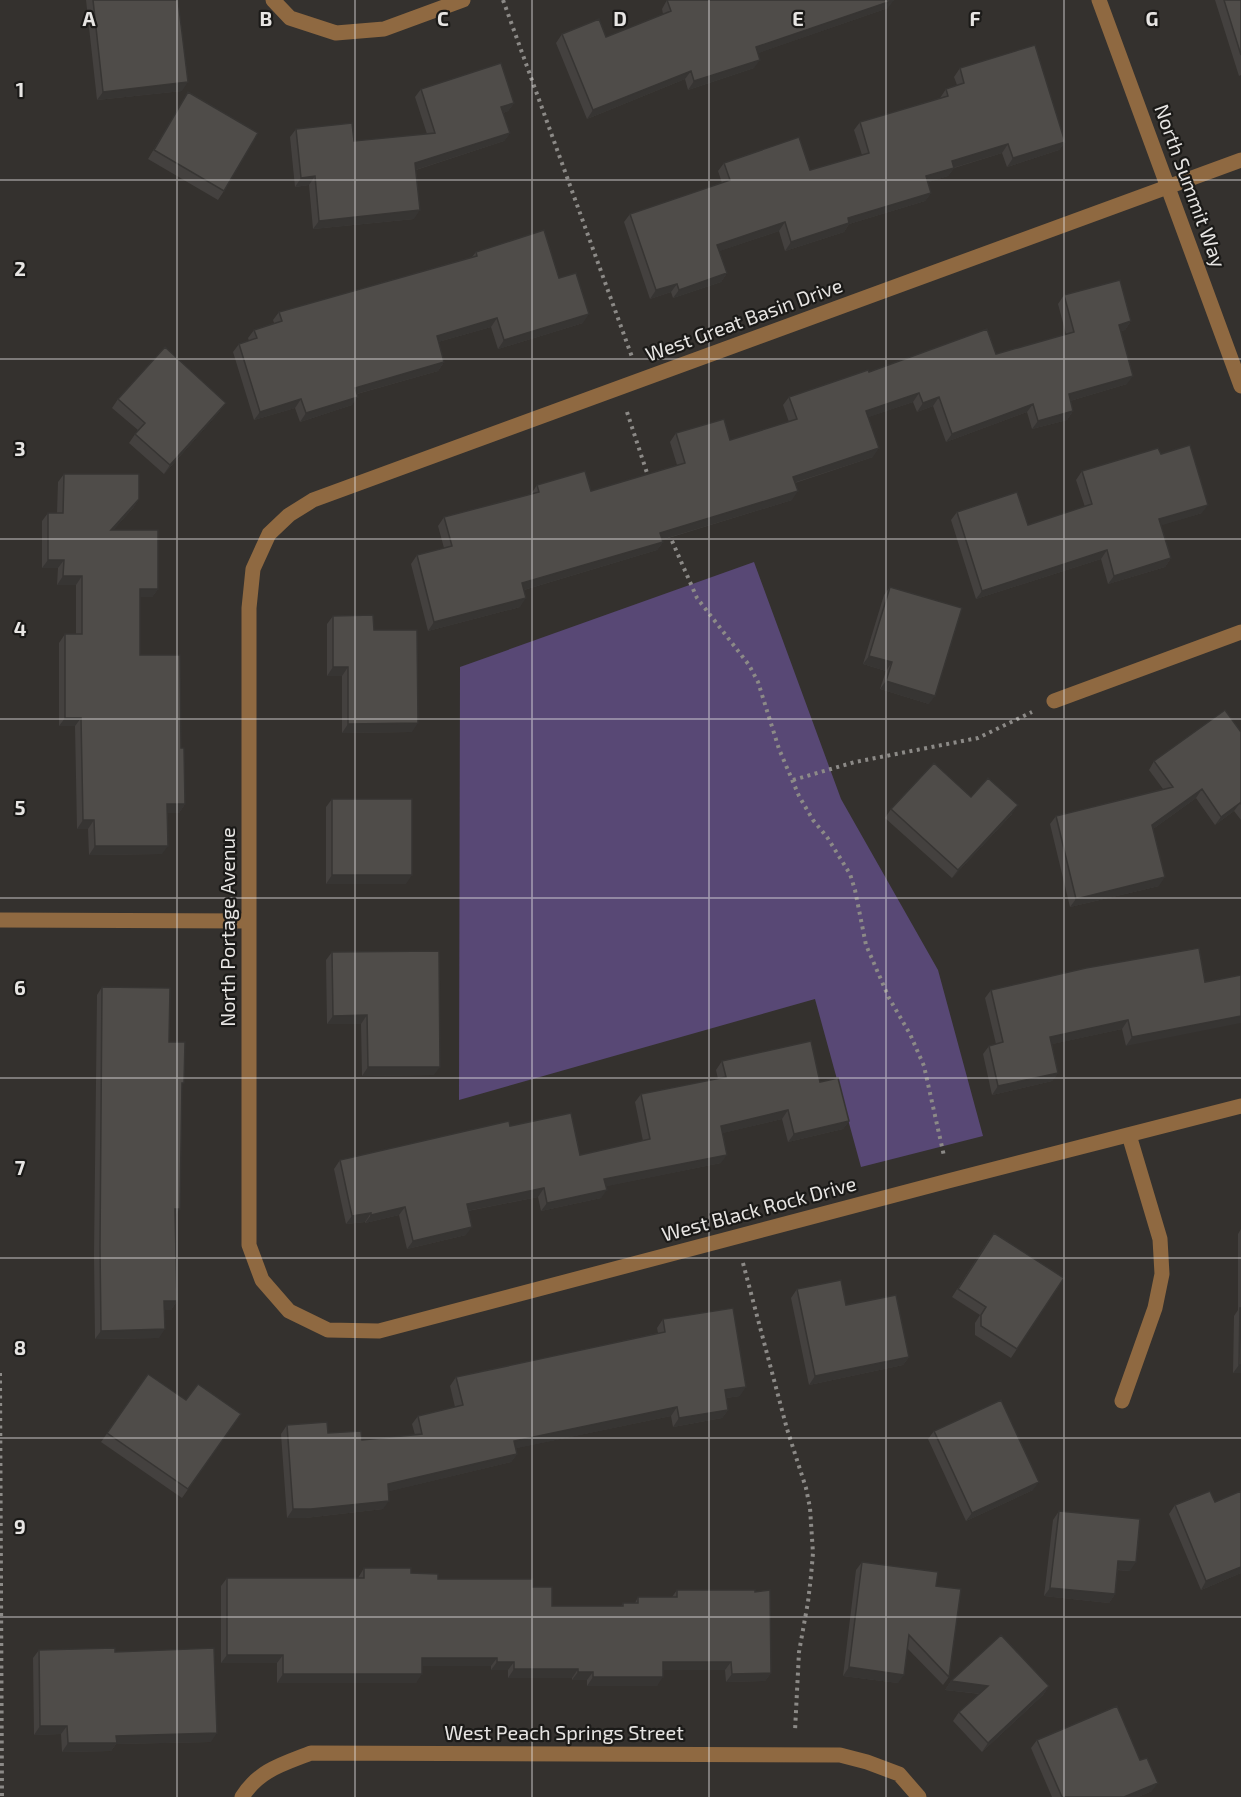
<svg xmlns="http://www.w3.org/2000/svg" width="1241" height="1797" viewBox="0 0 1241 1797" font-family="'Exo 2',sans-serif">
  <rect width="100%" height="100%" fill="#34312e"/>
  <path fill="#584875" d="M754 562 841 799 938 970 983 1136 861 1167 815 999 459 1100 460 667Z"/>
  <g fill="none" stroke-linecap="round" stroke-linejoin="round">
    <path stroke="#8c8a87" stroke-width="4" stroke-dasharray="3 4.5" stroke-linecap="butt" d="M503 0 632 357
      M627 412 648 476
      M669 534 697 598 749 665 758 682 779 749 799 796 813 820 827 837 850 874 855 890 866 945 889 998 910 1034 924 1066 944 1156
      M793 780 855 762 978 738 1032 712
      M743 1263 787 1429 806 1488 810 1508 813 1553 811 1576 808 1602 799 1652 795 1731
      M0 1373 2 1797"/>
    <path stroke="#8f6941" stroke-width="15" d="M273 0 290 18 336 33 384 29 463 0
      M1099 0 1241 386
      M1241 160 313 500 289 515 269 534 253 569 249 608V1245L262 1280 289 1311 328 1330 379 1331 948 1181 1241 1106
      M1054 701 1241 632
      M0 920 249 921
      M1122 1401 1155 1308 1162 1274 1160 1239 1129 1135
      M242 1797C259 1770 283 1764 311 1753L840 1755 867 1762 899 1774 919 1797"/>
  </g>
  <path fill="#44413f" d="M86 0H178L182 91 97 100Z
    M667 0 888 8 758 53 754 68 688 90 685 79 587 119 556 43 562 34 606 37 663 14 662 9Z
    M1215 0H1241V75L1239 76Z
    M960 68 1065 142 1059 150 1007 167 1002 153 954 168 948 176 928 182 931 193 925 201 849 224 844 232 785 251 779 231 719 251 727 273 721 282 673 298 671 292 650 299 624 222 630 214 722 183 718 171 724 163 810 170 862 155 854 130 860 122 940 98 946 89 957 85 954 77Z
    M421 89 514 103 508 111 503 113 510 133 504 141 416 170 414 219 313 229 309 185 295 187 290 137 296 129 354 141 427 134 415 97Z
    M188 92 224 191 218 200 148 159Z
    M476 252 559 278 583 323 498 349 491 327 438 342 444 362 438 371 357 394 352 405 300 422 295 408 254 420 233 352 239 344 249 341 248 338 254 330 274 323 273 320 279 312 472 257Z
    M1064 295 1131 321 1125 330 1121 331 1127 384 1070 401 1073 411 1067 420 1032 429 1027 412 946 442 933 406 917 412 913 402 868 417 873 457 795 483 792 500 662 540 663 542 657 550 524 590 520 607 428 631 411 564 417 555 444 548 438 526 444 517 531 494 537 485 591 491 677 465 670 442 676 433 730 440 789 422 783 405 789 397 869 372 996 354 1066 334 1058 304Z
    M118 399 220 411 164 474 129 443 138 430 112 408Z
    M1161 454 1202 513 1161 525 1171 558 1165 567 1108 584 1101 559 976 599 951 520 957 512 1028 525 1085 507 1076 480 1082 471Z
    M64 474 139 499 133 508 113 530 158 589 152 597H140V655L181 748 185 804 179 813H167L162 854 89 855 88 829H77L75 726H59V643L65 634H76V585H57L58 568H42V521L48 513H57L58 482Z
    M890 587 929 704 880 689 886 671 863 664 884 595Z
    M333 616 374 630 412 732 342 733V676H327V624Z
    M1241 732V820L1234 811 1215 825 1196 798 1153 829 1159 886 1070 907 1050 824 1056 816 1163 789 1149 770 1154 761Z
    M332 799 406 884H326V807Z
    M891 809 1012 814 952 878 885 818Z
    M332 952 434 1075 362 1076 361 1024H327L326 960Z
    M1205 982 1126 1046 1122 1029 1052 1044 1058 1073 1052 1081 992 1095 983 1054 989 1046 996 1044 985 998 991 990Z
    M102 987 169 1042 182 1086 175 1215 177 1301 171 1310H164L159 1338 95 1339 94 1255 97 995Z
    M722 1061 820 1082 849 1121 843 1129 788 1142 782 1119 722 1133 721 1163 606 1186 601 1198 541 1211 538 1197 468 1211 466 1235 407 1249 399 1215 365 1223V1222L346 1224 334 1169 340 1160 510 1126 580 1155 643 1141 635 1102 641 1094 718 1079 716 1070Z
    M1241 1229V1373H1233L1234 1316 1238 1310V1234Z
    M988 1241 1017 1349 1011 1358 975 1335V1323L980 1315 952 1297Z
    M797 1289 846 1305 909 1357 903 1365 809 1385 791 1298Z
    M663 1319 740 1396 726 1398 728 1410 722 1418 673 1427 671 1416 516 1448 517 1454 511 1462 389 1491 383 1509 305 1518H287L281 1434 287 1425 362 1440 415 1435 412 1424 418 1416 455 1407 450 1386 456 1377 658 1333 657 1328Z
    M148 1374 186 1400 241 1414 182 1498 101 1442Z
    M934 1431 1033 1490 966 1521 928 1439Z
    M1215 1502 1241 1573 1201 1590 1169 1514 1175 1505Z
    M1059 1511 1130 1571 1117 1570 1115 1594 1109 1603 1044 1596 1053 1520Z
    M862 1562 936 1586 949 1677 943 1685 907 1648 898 1683 843 1676 856 1570Z
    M364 1568 411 1573 438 1579 533 1587 552 1606H621L623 1603H635L638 1597H672L677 1590 771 1673 765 1681 726 1682 725 1670H663L657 1686H587V1680H572V1678H508V1670H491V1666H422L416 1683H277V1663H221V1586L227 1578H358Z
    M39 1650 115 1652 211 1742 116 1744 111 1751 62 1752 61 1734 34 1735 33 1658Z
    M951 1681 1049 1686 1043 1695 982 1752 953 1721 959 1712 980 1694 945 1690Z
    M1037 1740 1152 1791 1138 1797H1052L1031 1748Z"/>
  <path fill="#373533" d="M894 0 888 8 750 56 756 47Z
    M760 60 754 68 688 90 694 81Z
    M691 71 685 79 587 119 593 110Z
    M188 82 182 91 97 100 103 92Z
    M514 103 508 111 495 116 501 107Z
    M510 133 504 141 409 172 415 163Z
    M1065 142 1059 150 1007 167 1013 158Z
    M1008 144 1002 153 946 170 952 161Z
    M954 168 948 176 920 185 926 176Z
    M315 176 309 185 295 187 301 178Z
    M931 193 925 201 849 224 844 232 785 251 791 242 848 218Z
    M420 210 414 219 313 229 319 221Z
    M785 222 779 231 711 254 717 245Z
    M727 273 721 282 673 298 679 290Z
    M677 284 671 292 650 299 656 290Z
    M589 314 583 323 498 349 504 340Z
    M497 318 491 327 431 344 437 336Z
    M1131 321 1125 330 1113 333 1119 325Z
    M444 362 438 371 349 396 355 388Z
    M1133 376 1127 384 1063 403 1069 394Z
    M919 393 913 402 860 420 866 411Z
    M358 397 352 405 300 422 306 413Z
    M939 397 933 406 917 412 923 403Z
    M301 399 295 408 254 420 260 412Z
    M226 403 220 411 164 474 170 465Z
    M1033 404 1027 412 946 442 952 434Z
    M1073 411 1067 420 1032 429 1038 421Z
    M879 448 873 457 787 485 793 477Z
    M798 491 792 500 654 542 660 533Z
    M139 499 133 508 105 539 111 530Z
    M1208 505 1202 513 1153 528 1159 519Z
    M663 542 657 550 517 592 522 583Z
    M1107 550 1101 559 976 599 982 591Z
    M1171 558 1165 567 1108 584 1114 576Z
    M48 560H64L58 568H42Z
    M63 576H82L76 585H57Z
    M140 589H158L152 597H134Z
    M526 598 520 607 428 631 434 622Z
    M869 656 892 662 886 671 863 664Z
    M333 667H348L342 676H327Z
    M886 681 935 696 929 704 880 689Z
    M65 718H81L75 726H59Z
    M418 723 412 732 342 733 348 724Z
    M1202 789 1196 798 1146 834 1152 825Z
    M1240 803 1234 811 1215 825 1221 817Z
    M167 804H185L179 813H161Z
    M1018 805 1012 814 952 878 958 870Z
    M83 820H94L88 829H77Z
    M95 846H168L162 854 89 855Z
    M332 875H412L406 884H326Z
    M1165 877 1159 886 1070 907 1076 899Z
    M367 1015 361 1024H327L333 1016Z
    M1241 1016V1023L1126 1046 1132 1037Z
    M1128 1020 1122 1029 1044 1046 1050 1037Z
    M368 1067H440L434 1075 362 1076Z
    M1058 1073 1052 1081 992 1095 998 1086Z
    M788 1110 782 1119 715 1135 721 1126Z
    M849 1121 843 1129 788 1142 794 1134Z
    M727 1155 721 1163 598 1188 604 1179Z
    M544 1188 538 1197 461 1212 467 1204Z
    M607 1190 601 1198 541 1211 547 1203Z
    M405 1207 399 1215 365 1223 371 1215Z
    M175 1209H180L174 1217Z
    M371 1213 365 1222 346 1224 352 1216Z
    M472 1227 466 1235 407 1249 413 1241Z
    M164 1301H177L171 1310H158Z
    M165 1329 159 1338 95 1339 101 1331Z
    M909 1357 903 1365 809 1385 815 1376Z
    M1239 1365H1241V1373H1233Z
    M746 1387 740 1396 719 1399 725 1390Z
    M677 1407 671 1416 508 1450 514 1441Z
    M728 1410 722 1418 673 1427 679 1418Z
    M517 1454 511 1462 382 1493 388 1484Z
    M1039 1482 1033 1490 966 1521 972 1513Z
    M389 1501 383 1509 305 1518H287L293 1509Z
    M1118 1561 1136 1562 1130 1571 1112 1569Z
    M1241 1567V1573L1201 1590 1206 1581Z
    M1050 1588 1115 1594 1109 1603 1044 1596Z
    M227 1655H283L277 1663H221Z
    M422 1658H497L491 1666H416Z
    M497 1662H514L508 1670H491Z
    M663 1662H731L725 1670H657Z
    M849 1667 904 1675 898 1683 843 1676Z
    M514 1669H578L572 1678H508Z
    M578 1672H593L587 1680H572Z
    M771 1673 765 1681 726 1682 732 1674Z
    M283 1674H422L416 1683H277Z
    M593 1677H663L657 1686H587Z
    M951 1681 988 1686 983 1694 945 1690Z
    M1049 1686 1043 1695 982 1752 988 1743Z
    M40 1726H67L61 1734 34 1735Z
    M217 1733 211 1742 116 1744 111 1751 62 1752 68 1743 116 1736Z
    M1158 1783 1152 1791 1138 1797H1124Z"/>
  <path fill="#4f4c49" stroke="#373533" stroke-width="1.5" d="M93 0H178L188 82 103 92Z
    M667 0H894L756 47 760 60 694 81 691 71 593 110 562 34 599 19 606 37 671 11Z
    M1224 0H1241V55Z
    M1035 45 1065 142 1013 158 1008 144 952 161 954 168 926 176 931 193 848 218 849 223 791 242 785 222 717 245 727 273 679 290 677 284 656 290 630 214 730 180 724 163 799 137 810 170 869 153 860 122 948 96 946 89 964 83 960 68Z
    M501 63 514 103 501 107 510 133 415 163 420 210 319 221 315 176 301 178 296 129 352 123 354 141 435 133 421 89Z
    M188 92 258 133 224 191 154 150Z
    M544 230 559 278 576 273 589 314 504 340 497 318 437 336 444 362 355 388 358 397 306 413 301 399 260 412 239 344 257 338 254 330 282 321 279 312 477 256 476 252Z
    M1120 280 1131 321 1119 325 1133 376 1069 394 1073 411 1038 421 1033 404 952 434 939 397 923 403 919 393 866 411 879 448 793 477 798 491 660 533 663 542 522 583 526 598 434 622 417 555 452 546 444 517 539 492 537 485 585 471 591 491 685 463 676 433 724 419 730 440 797 419 789 397 868 370 869 372 987 329 996 354 1074 332 1064 295Z
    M165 347 226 403 170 465 135 434 145 423 118 399Z
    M1190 445 1208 505 1159 519 1171 558 1114 576 1107 550 982 591 957 512 1017 492 1028 525 1092 504 1082 471 1158 448 1161 454Z
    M64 474H139V499L111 530H158V589H140V655H180L181 748H184L185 804H167L168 846H95L94 820H83L81 718H65V634H82V576H63L64 560H48V513H63Z
    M890 587 962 608 935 696 886 681 892 662 869 656Z
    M373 615 374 630H417L418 723 348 724V667H333V616Z
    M1225 710 1241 732V804L1240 803 1221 817 1202 789 1152 825 1165 877 1076 899 1056 816 1173 787 1154 761Z
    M934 763 971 797 988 778 1018 805 958 870 891 809Z
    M332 799H412V875H332Z
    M1199 948 1205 982 1241 975V1016L1132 1037 1128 1020 1050 1037 1058 1073 998 1086 989 1046 1003 1042 991 990 1086 968Z
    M439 951 440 1067H368L367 1015 333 1016 332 952Z
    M102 987 170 988 169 1042H185L184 1083H182L180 1209H175L177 1301H164L165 1329 101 1331 100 1247Z
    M811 1041 820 1082 838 1078 849 1121 794 1134 788 1110 721 1126 727 1155 604 1179 607 1190 547 1203 544 1188 467 1204 472 1227 413 1241 405 1207 371 1215V1213L352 1216 340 1160 509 1121 510 1126 571 1113 580 1155 650 1139 641 1094 726 1077 722 1061Z
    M994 1233 1064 1278 1017 1349 981 1326V1315L986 1307 958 1289Z
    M841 1280 846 1305 896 1295 909 1357 815 1376 797 1289Z
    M733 1308 746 1387 725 1390 728 1410 679 1418 677 1407 514 1441 517 1454 388 1484 389 1501 311 1509H293L287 1425 327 1422 328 1433 361 1431 362 1440 422 1434 418 1416 463 1405 456 1377 665 1332 663 1319Z
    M1240 1308H1241V1365H1239Z
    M148 1374 186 1400 198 1384 241 1414 188 1489 107 1433Z
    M1001 1400 1039 1482 972 1513 934 1431Z
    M1210 1491 1215 1502 1241 1491V1567L1206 1581 1175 1505Z
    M1059 1511 1140 1519 1136 1562 1118 1561 1115 1594 1050 1588Z
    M862 1562 938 1572 936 1586 961 1589 949 1677 909 1635 904 1675 849 1667Z
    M364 1568H411V1573L438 1574V1579H533V1587H552V1606H623V1603H638V1597H677V1590H755V1592L770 1590 771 1673 732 1674 731 1662H663V1677H593V1672H578V1669H514V1662H497V1658H422V1674H283V1655H227V1578H364Z
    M1001 1635 1049 1686 988 1743 959 1712 988 1686 951 1681Z
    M115 1648V1652L214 1648 217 1733 116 1736 117 1743H68L67 1726H40L39 1650Z
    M1117 1706 1140 1760 1147 1758 1158 1783 1124 1797H1062L1037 1740Z"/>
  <path fill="none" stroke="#e7e5e3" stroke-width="1.5" stroke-opacity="0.55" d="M177 0V1797M355 0V1797M532 0V1797M709 0V1797M886 0V1797M1064 0V1797M0 180H1241M0 359H1241M0 539H1241M0 719H1241M0 898H1241M0 1078H1241M0 1258H1241M0 1438H1241M0 1617H1241"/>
  <g text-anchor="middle" stroke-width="4.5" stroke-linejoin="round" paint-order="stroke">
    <g font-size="20" fill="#e7e5e3" stroke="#1b1a18">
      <text transform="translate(1190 186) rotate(70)" y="7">North Summit Way</text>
      <text transform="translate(744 320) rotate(-20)" y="7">West Great Basin Drive</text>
      <text transform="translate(228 927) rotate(-90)" y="7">North Portage Avenue</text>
      <text transform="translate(759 1209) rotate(-15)" y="7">West Black Rock Drive</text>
      <text x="564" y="1740">West Peach Springs Street</text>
    </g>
  </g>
  <g font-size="20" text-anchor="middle" font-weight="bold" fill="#e7e5e3" stroke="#1b1a18" stroke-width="4.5" stroke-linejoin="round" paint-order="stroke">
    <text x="89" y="26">A</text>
    <text x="266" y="26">B</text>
    <text x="443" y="26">C</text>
    <text x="620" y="26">D</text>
    <text x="798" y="26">E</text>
    <text x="975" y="26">F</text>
    <text x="1152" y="26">G</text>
    <text x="20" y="97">1</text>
    <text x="20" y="276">2</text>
    <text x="20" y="456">3</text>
    <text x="20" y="636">4</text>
    <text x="20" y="815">5</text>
    <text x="20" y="995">6</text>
    <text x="20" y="1175">7</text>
    <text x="20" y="1355">8</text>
    <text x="20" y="1534">9</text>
  </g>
</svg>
